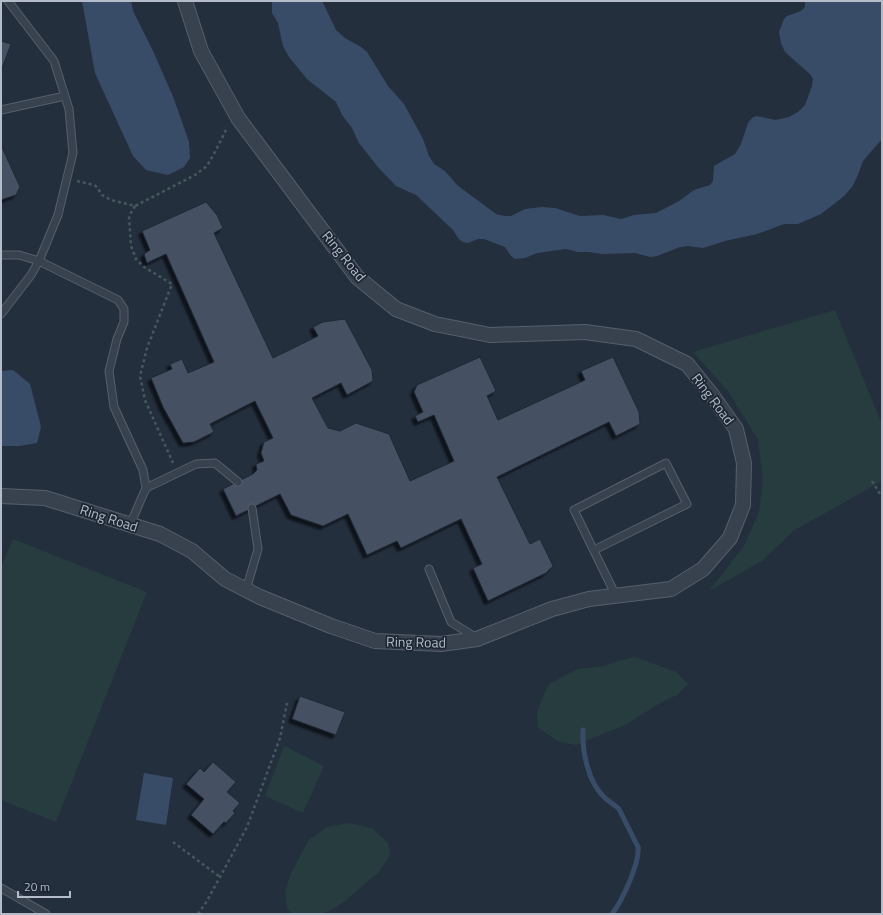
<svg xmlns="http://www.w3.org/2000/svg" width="883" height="915" viewBox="0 0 883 915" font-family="'Titillium Web',sans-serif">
  <defs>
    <filter id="shadow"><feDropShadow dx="-3.5" dy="3.5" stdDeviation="1" flood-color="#0009"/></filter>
  </defs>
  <rect width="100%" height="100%" fill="#242f3e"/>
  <path fill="#263c3f" d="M835 310 882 424V481L793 531 762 561 709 591 744 546 759 512 763 480 758 440 728 391 693 352Z
    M13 539 147 592 56 822 1 800V568Z
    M635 657 676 672 688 684 677 695 660 703 627 724 576 745 558 741 538 728 537 712 541 701 549 684 578 669 604 666 618 661Z
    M284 746 324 766 303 813 265 796Z
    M349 823 372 828 388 843 390 855 379 872 344 902 329 911 318 914H292L287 909 285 892 291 873 308 841 327 827Z"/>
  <path fill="#394c67" d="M82 1H131L133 11 154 53 174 99 189 142 190 158 184 167 168 175 146 170 133 156 95 73Z
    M272 1H322L336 30 345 38 361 47 367 52 388 86 404 104 423 139 429 156 434 164 445 171 457 185 496 214 504 216H511L525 209 542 207 555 208 580 216 603 215 621 219 634 215 656 213 679 201 694 190 710 185 713 181 714 166 735 154 741 144 748 123 752 118 756 116 776 120 789 117 798 112 805 105 812 86 813 79 810 74 785 52 781 43 779 32 784 19 787 16 801 11 805 7V1H882V139L863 161 857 177 852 187 843 197 821 214 798 224H784L757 234 725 241 703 248 688 246 680 247 657 256 650 257 635 253 602 254 589 252H578L566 249 537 253 525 258 515 259 511 256 505 247 484 239H478L468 243 463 242 459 239 453 230 416 195 396 186 377 166 359 143 352 128 342 115 336 102 307 79 289 57 283 46 278 23 272 13Z
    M13 370 30 384 41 427 37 443 19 446H1V371Z
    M144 773 173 778 166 825 136 820Z"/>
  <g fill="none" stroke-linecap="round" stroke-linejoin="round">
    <path stroke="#394c67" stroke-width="5" d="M583 730C582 751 588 782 604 797 609 802 614 804 619 809L638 847C640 863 622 901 612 914"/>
  </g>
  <path fill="#455162" stroke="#1f2835" filter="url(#shadow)" d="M1 41 11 44 1 71Z
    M1 145 20 187 16 195 1 200Z
    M206 202 217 215 223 228 214 233 273 358 318 336 313 327 323 322 345 319 372 370 373 381 347 395 341 383 312 398 328 428 340 431 356 423 389 434 410 481 454 461 434 415 418 422 415 416 423 412 414 392 417 385 480 357 496 391 487 396 498 420 585 380 581 371 613 357 639 412 640 424 616 436 609 422 497 477 530 544 540 539 553 566 546 573 488 601 473 568 482 564 461 519 401 548 397 541 367 555 348 514 323 526 291 515 280 494 236 516 223 489 253 474 257 470 256 464 264 461 261 453 264 442 273 438 255 401 210 424 214 432 194 442 183 443 163 407 151 378 172 369 170 364 182 359 188 373 214 362 166 254 147 263 144 254 150 250 142 231Z
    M300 696 345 712 336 735 292 719Z
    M213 762 236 782 227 792 240 803 233 811 235 813 226 823 224 822 213 834 191 815 204 799 186 784 200 768 204 772Z"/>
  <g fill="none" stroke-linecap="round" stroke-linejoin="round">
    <defs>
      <path id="service" d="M1 110 65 96
        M1 255H19L39 261 118 300 124 309V322L117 339 109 371 114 407 143 470 146 488
        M1 314 31 275 39 261 58 215 73 153 69 109 54 61 8 1
        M130 525 146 488 196 464 215 463 238 482
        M594 550 687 504 666 463 574 510 616 596
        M429 569 451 622 475 637
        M246 590 258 549 252 508
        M1 888 46 914"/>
      <path id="minor" d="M1 496 45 498 160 534 192 551 225 579 260 597 331 626 375 641 441 644 477 639 552 609 589 599 671 589 703 569 730 538 743 505 744 463 736 429 712 395 687 364 636 339 585 332 490 335 435 324 396 309 357 277 238 118 201 51 185 1"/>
    </defs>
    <use href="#service" stroke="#565f6c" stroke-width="9"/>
    <use href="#minor" stroke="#565f6c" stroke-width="16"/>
    <path stroke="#44595c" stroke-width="2.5" stroke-dasharray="3 3" stroke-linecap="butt" d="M77 181 94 185 97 187 102 195 111 200 135 206 195 175 207 166 215 152 227 128
      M135 206 129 216 131 246 136 259 144 267 172 284 147 348 140 376 145 400 173 463
      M872 481 882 497
      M173 842 220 877
      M198 914 207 901 247 827 280 738 287 703"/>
    <use href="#service" stroke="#38414e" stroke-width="7"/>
    <use href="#minor" stroke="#38414e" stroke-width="14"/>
  </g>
  <g text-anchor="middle" stroke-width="3.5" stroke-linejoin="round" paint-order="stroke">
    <g font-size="14" fill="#b4bcc9" stroke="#1d2633">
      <text transform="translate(344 256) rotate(51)" y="5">Ring Road</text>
      <text transform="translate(713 399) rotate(53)" y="5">Ring Road</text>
      <text transform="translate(109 518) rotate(18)" y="5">Ring Road</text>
      <text transform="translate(416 642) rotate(1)" y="5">Ring Road</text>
    </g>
  </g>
  <rect width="883" height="915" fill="none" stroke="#b4bcc9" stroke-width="4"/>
  <path d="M18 891v6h52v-6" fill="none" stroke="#b4bcc9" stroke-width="2"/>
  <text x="24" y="891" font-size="12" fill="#b4bcc9" stroke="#1d2633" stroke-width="3" paint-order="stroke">20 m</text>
</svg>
